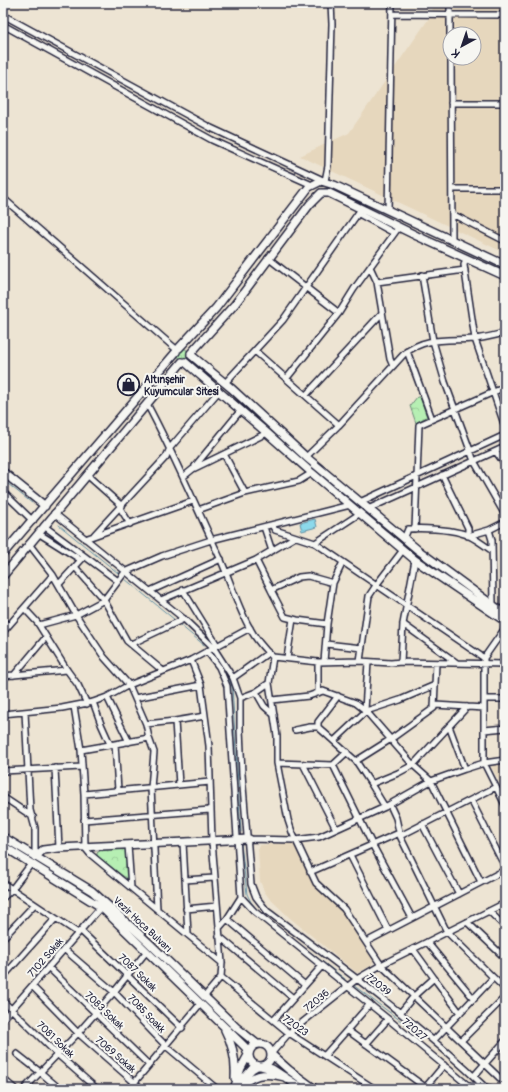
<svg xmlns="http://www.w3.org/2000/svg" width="508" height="1092" viewBox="0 0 508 1092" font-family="Pangolin,sans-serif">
  <defs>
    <pattern id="grass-tufts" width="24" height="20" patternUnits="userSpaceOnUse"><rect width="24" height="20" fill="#b6efb3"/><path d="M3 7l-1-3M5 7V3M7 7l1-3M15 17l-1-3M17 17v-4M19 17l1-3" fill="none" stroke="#9ccd9b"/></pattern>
    <pattern id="forest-crowns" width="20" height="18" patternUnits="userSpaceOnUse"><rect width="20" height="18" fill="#b6efb3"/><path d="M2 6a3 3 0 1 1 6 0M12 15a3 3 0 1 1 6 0" fill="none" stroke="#9ccd9b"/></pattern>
    <pattern id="water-ripples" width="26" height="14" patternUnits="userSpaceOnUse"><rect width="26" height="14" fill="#8cd9eb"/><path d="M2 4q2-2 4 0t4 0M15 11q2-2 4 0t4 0" fill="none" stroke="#78baca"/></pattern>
  </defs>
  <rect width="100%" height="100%" fill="#ede4d3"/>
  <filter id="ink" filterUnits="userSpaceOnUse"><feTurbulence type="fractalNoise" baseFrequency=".025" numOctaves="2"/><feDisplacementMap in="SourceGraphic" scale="8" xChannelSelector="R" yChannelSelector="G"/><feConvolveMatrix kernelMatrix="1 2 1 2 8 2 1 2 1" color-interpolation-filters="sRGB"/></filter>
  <g filter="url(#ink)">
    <path fill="#e6d7bd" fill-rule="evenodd" d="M432 3H505V253L300 156 349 133 432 14ZM450 34H474V58H450Z
      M505 761V793L491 766 494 762Z
      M293 843 295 845 313 885 346 916 374 960 371 966 357 973 290 918 269 898 264 891 260 881 258 848 260 845Z"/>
    <path fill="url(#grass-tufts)" stroke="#6c8877" d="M177.5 354a5.5 5.5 0 1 1 11 0a5.5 5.5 0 1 1-11 0Z"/>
    <path fill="url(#forest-crowns)" stroke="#6c8877" d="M417 397H420L427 417 416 423 410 406Z
      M127 848 129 878 127 879 97 856V853L101 850Z"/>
    <path fill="url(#water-ripples)" stroke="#6290a5" d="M315 519 317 527 302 531 300 523Z"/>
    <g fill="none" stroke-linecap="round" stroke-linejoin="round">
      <path stroke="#6290a5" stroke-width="1" d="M3 480 32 503
        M59 525 118 573
        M125 579 175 620
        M180 625 204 645
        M214 654 228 677 232 686 241 832
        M241 844 247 894 251 902 258 911
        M298 943 345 979
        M353 985 409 1027"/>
      <defs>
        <path id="street" d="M450 3V34
          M392 14 505 15
          M3 15 211 128 325 181 328 166 332 24 331 3
          M3 25 212 140 312 185
          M451 58 452 240
          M451 103H505
          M452 189H505
          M3 198 177 350
          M388 210 392 3
          M359 214 394 233
          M452 214 505 241
          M268 258 339 313
          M466 258 464 265 475 339 505 427
          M370 267 377 282 390 359 393 366
          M422 275 433 341 445 382 474 461 505 515
          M377 282 465 270
          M255 351 339 425
          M407 351 432 419
          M287 378 339 313 354 289 399 227
          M225 383 283 320 361 209
          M306 395 382 313
          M147 404C174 454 196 507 220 558 235 591 244 633 273 657L318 662 360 661 391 663 401 662 505 664
          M496 452 505 464
          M224 454 245 493
          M306 457 339 425 404 354C426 336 448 341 474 339 485 338 495 335 505 333
          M195 466 241 410
          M87 475 122 506
          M442 475 468 528V536L489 530 505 522
          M183 477 193 469 267 433
          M3 492 33 521
          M360 502 505 435
          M120 508 130 524
          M368 509 505 447
          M198 510 245 493 299 481 312 473
          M54 513 184 619 213 647 233 678 240 698V729L242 774 251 884 256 897 267 911C342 967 418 1023 486 1088
          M272 525 275 530 315 543 484 658
          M44 526 118 581
          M264 527 272 551
          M415 529 419 425 505 387
          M489 530 492 540 493 604
          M38 533 81 560
          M94 535 166 457 170 448 219 391
          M85 539 193 501
          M404 539 408 529C423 528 447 529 461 533 472 535 482 544 491 550
          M315 543 359 514
          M29 544 53 575 76 615 104 657 129 685 146 724 149 738 154 752 151 788 157 909
          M256 560 271 590 299 577 308 576 333 583
          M75 567 104 600 127 641 163 671
          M59 584 83 558
          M183 590 217 645
          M271 590 285 617 297 620 327 624
          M150 591 221 559
          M161 600 256 560 295 537
          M24 608 37 622 67 670 78 685 87 704
          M3 621 8 626
          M403 624 457 663
          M39 625 76 615 104 600 125 572 162 556 211 540 350 505
          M505 628 484 658V763L505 805
          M3 632 53 575
          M131 644 184 619
          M326 644 362 648
          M207 651 219 667 227 686 241 897 254 911 388 1019 470 1087
          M273 657 269 683 277 736V763L333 765
          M287 658 293 619
          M191 660 201 685 209 746 212 841 222 963 221 977 289 1033 375 1089
          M360 661 369 596 377 584 403 550
          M318 662V693
          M324 662 327 624 333 583 343 562
          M401 662 403 624 415 560
          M14 675 46 637
          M3 676 67 670
          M233 678 268 653
          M256 692 269 683
          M107 697 129 742
          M135 698 201 685
          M240 698 256 692 264 706 274 715
          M484 699H505
          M272 700 309 696 323 691 356 703 365 710 413 765 431 781 481 882
          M93 702 101 724 110 744
          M435 705 484 708
          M74 706 81 750 84 794 85 848 90 854 222 963
          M365 710 368 662
          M25 712 30 810 35 828V857
          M3 714 62 708 93 702 107 697 129 685 191 660 250 628
          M146 724 175 721
          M449 726 465 769
          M318 727 356 761 371 784
          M295 730 310 727H318V722L338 696
          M484 730 505 728
          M334 741 366 711 400 700 435 685
          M115 744 118 790
          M81 750 149 738
          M347 752 333 765 372 844 412 918
          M356 761 391 739 434 708 436 663
          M277 763 288 820 292 832 316 883 344 909 381 965 505 1083
          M303 764 336 829
          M55 768 59 848
          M3 771 82 767
          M179 785 175 721 205 716
          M84 794 210 782
          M3 797 33 817
          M471 800 505 867
          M390 805 396 818 400 836 447 932 505 989
          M385 807 371 784 398 773 413 765 467 707
          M84 820 210 810
          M422 824 459 894
          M400 836 496 787
          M249 839 295 840 319 837 385 807 431 781 465 769 484 763 505 760
          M183 843 188 934
          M128 845 131 888
          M350 855 388 930
          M310 872 399 833
          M185 880 214 878
          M3 883 78 933
          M3 898 12 889 31 864
          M186 909 217 906
          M489 911 505 927
          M227 919 305 985
          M467 922 505 958
          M219 928 227 919 241 897
          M81 931 182 1028
          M219 936 293 998
          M3 938 34 905
          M366 942 505 870
          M427 942 474 999
          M64 949 114 992 166 1046 217 1089
          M48 967 149 1065
          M3 977 55 919
          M434 978 460 1013
          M32 986 78 1033 142 1089
          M204 997 221 977
          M3 1001 57 1054 97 1089
          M400 1013 414 996 434 978 413 949
          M3 1019 101 907
          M274 1020 322 966
          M347 1030 425 1087
          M434 1040 493 978
          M461 1041 505 997
          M366 1044 388 1019
          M17 1054 40 1072 60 1089
          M271 1054 289 1033 357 979 381 965 505 903
          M325 1055 370 1004
          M474 1076 505 1041
          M3 1079 15 1089
          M24 1089 78 1033 114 992 147 951
          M129 1089 201 1003
          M424 1089 444 1065"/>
        <path id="secondary" d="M179 348 216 308 309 187 321 181 334 185 505 265
          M191 353 235 304 310 204 321 193H329L417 236 505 276
          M191 355 231 388 306 457 418 550 505 614
          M185 362 267 433 312 473 415 560 505 621
          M3 472 45 506
          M3 554 176 352
          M3 576 182 362
          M3 837 92 891 148 942 237 1028 257 1044
          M3 846 101 907 241 1043 246 1048 248 1055 241 1068 234 1089
          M35 857 43 850 59 848 249 839
          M225 1030C233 1045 236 1061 235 1078
          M249 1055a11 11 0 1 1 22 0a11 11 0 1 1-22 0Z
          M271 1054 289 1070 315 1089
          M261 1066 272 1069 303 1089
          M241 1081 252 1069 257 1066
          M235 1089C254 1075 262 1071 285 1077
          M459 1089 470 1086 486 1088 488 1089"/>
      </defs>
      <use href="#street" stroke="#22223b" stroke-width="8"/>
      <use href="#secondary" stroke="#22223b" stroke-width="10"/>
      <use href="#street" stroke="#f6f6f2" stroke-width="5"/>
      <use href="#secondary" stroke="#f6f6f2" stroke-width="7"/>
    </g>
  </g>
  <defs>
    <symbol id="shop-ring" viewBox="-11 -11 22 22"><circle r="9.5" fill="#f6f6f2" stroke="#22223b" stroke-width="1.5"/><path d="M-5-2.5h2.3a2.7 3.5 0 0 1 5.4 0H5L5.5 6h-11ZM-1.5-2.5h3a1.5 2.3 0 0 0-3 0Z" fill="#22223b"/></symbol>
  </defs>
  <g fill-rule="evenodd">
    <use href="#shop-ring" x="116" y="372" width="25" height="25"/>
  </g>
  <g text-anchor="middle" stroke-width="4" stroke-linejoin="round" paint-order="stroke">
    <g font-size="10" font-weight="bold" fill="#22223b" stroke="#f6f6f2" text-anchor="start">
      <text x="144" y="383">Altınşehir<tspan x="144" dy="12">Kuyumcular Sitesi</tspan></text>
    </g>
    <g font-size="10" fill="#22223b" stroke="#f6f6f2">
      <text transform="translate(143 924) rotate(43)" y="4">Vezir Hoca Bulvarı</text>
      <text transform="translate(45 957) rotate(-49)" y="4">7102 Sokak</text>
      <text transform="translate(138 972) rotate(44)" y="4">7087 Sokak</text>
      <text transform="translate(379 984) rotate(39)" y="4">72039</text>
      <text transform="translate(316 1000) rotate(-39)" y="4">72036</text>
      <text transform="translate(105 1010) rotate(44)" y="4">7083 Sokak</text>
      <text transform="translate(147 1013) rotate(46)" y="4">7085 Soakk</text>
      <text transform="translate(296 1025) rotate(35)" y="4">72023</text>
      <text transform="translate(415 1029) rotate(40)" y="4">72027</text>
      <text transform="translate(56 1039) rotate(44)" y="4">7081 Sokak</text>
      <text transform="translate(116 1054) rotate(41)" y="4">7069 Sokak</text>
    </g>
  </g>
  <rect width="508" height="1092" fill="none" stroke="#f6f6f2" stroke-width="16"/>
  <rect x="8" y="8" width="492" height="1076" fill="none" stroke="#22223b" stroke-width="1.5" filter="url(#ink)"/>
  <g transform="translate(462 46) rotate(220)"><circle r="19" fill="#f6f6f2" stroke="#a1a1a9"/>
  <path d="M0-3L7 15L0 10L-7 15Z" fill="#22223b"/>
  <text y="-6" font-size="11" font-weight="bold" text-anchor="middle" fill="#22223b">K</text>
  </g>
</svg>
